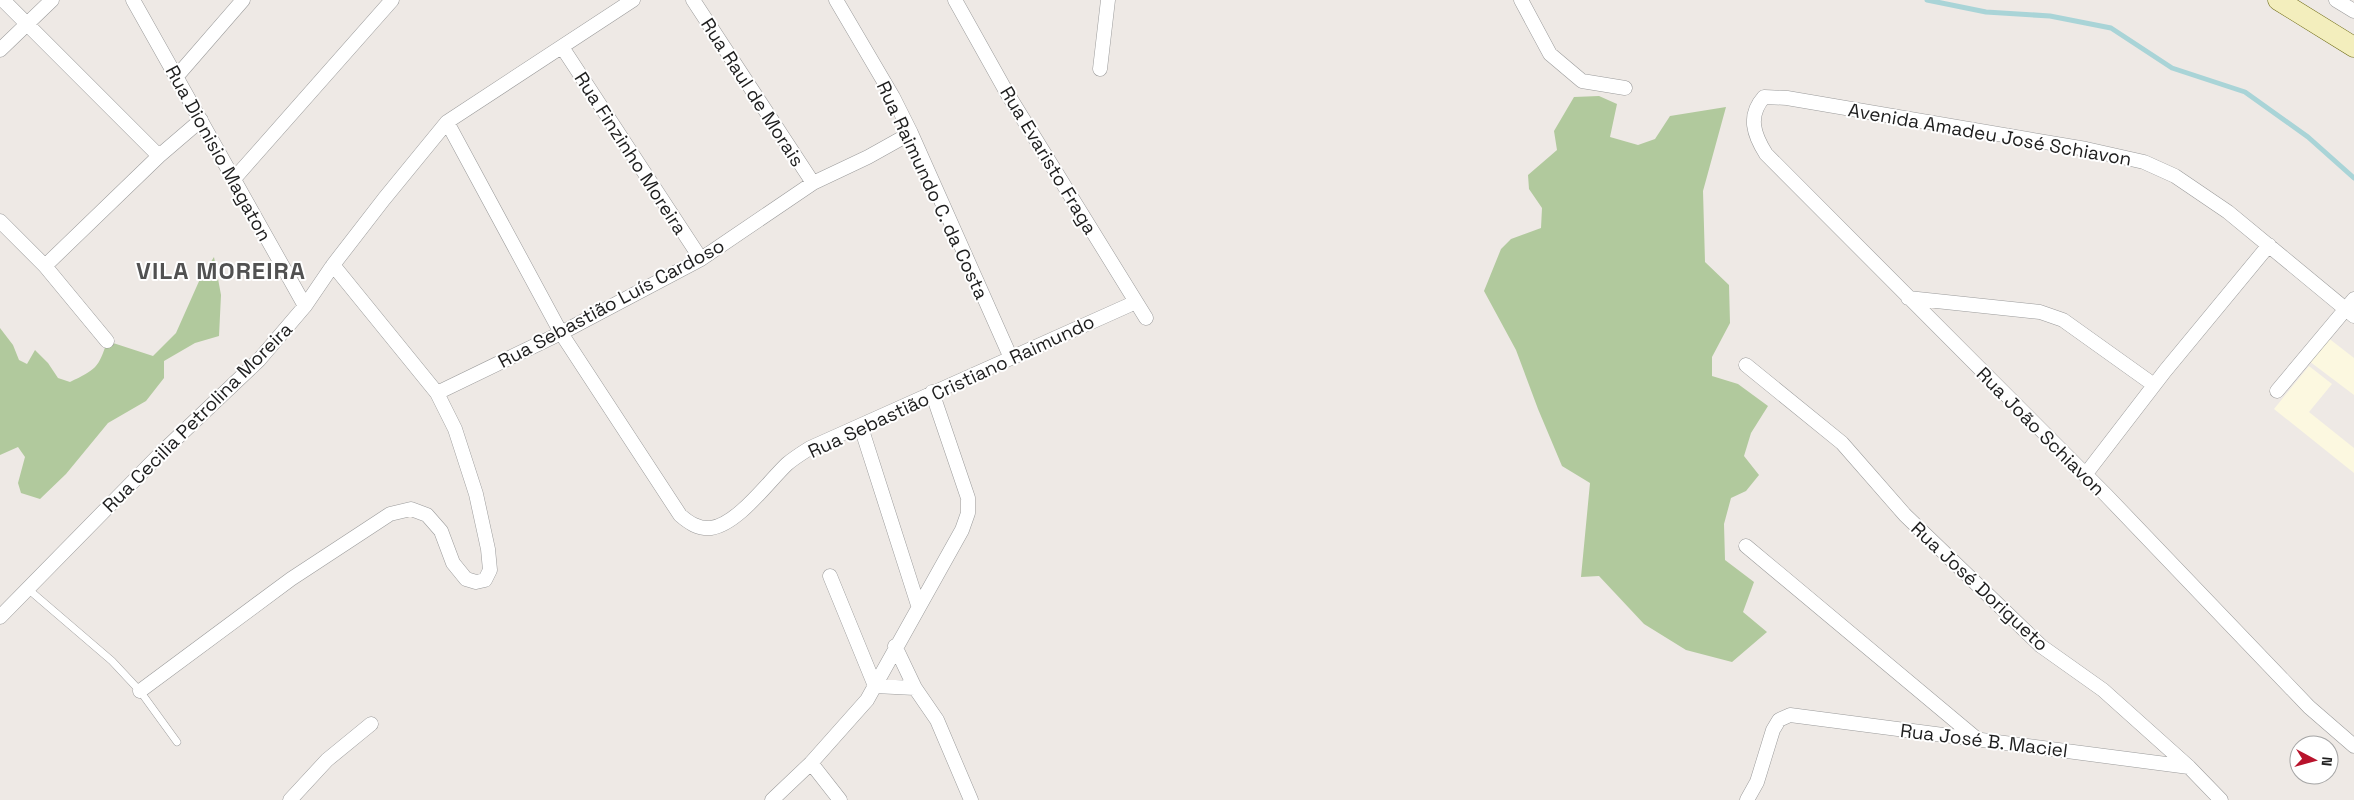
<svg xmlns="http://www.w3.org/2000/svg" width="2354" height="800" viewBox="0 0 2354 800" font-family="'Space Grotesk',sans-serif">
  <rect width="100%" height="100%" fill="#eee9e5"/>
  <path fill="#fcf8e0" d="M2327 337 2354 358V395L2309 361Z
    M2309 366 2332 384 2309 412 2354 448V473L2274 409Z"/>
  <path fill="#b1c99d" d="M1599 96 1617 104 1610 137 1638 145 1655 139 1670 116 1726 107 1703 191 1705 262 1729 285 1730 323 1712 357V376L1738 384 1768 406 1751 433 1744 456 1759 475 1746 491 1731 498 1724 524 1725 560 1754 582 1743 612 1767 632 1732 662 1686 650 1644 624 1599 576 1581 577 1590 483 1562 466 1538 409 1516 350 1484 291 1501 249 1511 239 1541 228 1542 208 1529 189 1528 175 1557 150 1554 131 1574 97Z
    M214 257 221 295 219 336 195 343 164 361V378L146 401 108 423 66 474 40 499 21 493 18 483 25 457 18 447 0 455V328L13 345 19 360 27 364 35 350 48 363 58 378 70 382C95 370 99 368 107 341L153 356 176 333 200 279Z"/>
  <g fill="none" stroke-linecap="round" stroke-linejoin="round">
    <path stroke="#a9d4d7" stroke-width="5" d="M1927 0 1986 12 2050 16 2111 28 2172 68 2245 92 2308 137 2354 178"/>
    <defs>
      <path id="lane" d="M28 589 112 661 140 691 177 742"/>
      <path id="street" d="M3 0 159 156
        M133 0 305 306
        M693 0 813 183
        M836 0 893 97 911 133 1010 356
        M955 0 1007 93 1146 318
        M1521 0 1550 54 1582 81 1625 88
        M2336 0 2354 11
        M562 47 701 259
        M0 50 52 0
        M1100 69 1108 0
        M177 76 243 0
        M447 122 561 333 680 515C689 523 698 529 711 528 738 524 768 482 787 464 794 458 802 453 810 448L1136 302
        M233 180 392 0
        M0 221 45 266 107 341
        M45 266 159 156 201 120
        M1908 298 2040 312 2063 320 2154 385
        M2354 316 2228 212 2175 176 2144 162 2086 149 1787 98 1764 97C1747 116 1754 135 1766 154L2106 495 2309 707 2354 746
        M1746 365 1842 443 1905 515 2041 646 2103 690 2189 767 2221 800
        M2277 391 2354 299
        M437 393 561 333 701 259 813 183 868 157 911 133
        M861 427 918 605
        M2085 475 2165 371 2269 245
        M1746 546 1977 739
        M830 576 875 686 915 688
        M0 617 162 452 259 360 305 306 333 265 384 199 447 122 633 0
        M895 646 915 688 937 720 971 800
        M140 691 291 579 390 514 411 509 427 515 441 531 453 563 466 579 476 582 485 580 490 570 488 549 476 494 455 429 437 393 333 265
        M811 763 840 800
        M290 800 327 760 371 724
        M772 800 811 763 867 700 962 530 968 513V498L932 392
        M1747 800 1757 782 1773 730 1779 720 1790 715 2189 767"/>
      <path id="secondary" d="M2278 0 2354 47"/>
    </defs>
    <use href="#lane" stroke="#9b9b9b" stroke-width="8"/>
    <use href="#street" stroke="#9b9b9b" stroke-width="15"/>
    <use href="#secondary" stroke="#6a670f" stroke-width="21"/>
    <use href="#lane" stroke="#fff" stroke-width="7"/>
    <use href="#street" stroke="#fff" stroke-width="14"/>
    <use href="#secondary" stroke="#f3eebd" stroke-width="20"/>
  </g>
  <g text-anchor="middle" stroke-width="4" stroke-linejoin="round" paint-order="stroke">
    <g font-size="19" fill="#1e1e1e" stroke="#fff">
      <text transform="translate(753 92) rotate(57)" y="7">Rua Raul de Morais</text>
      <text transform="translate(1990 134) rotate(10)" y="7">Avenida Amadeu José Schiavon</text>
      <text transform="translate(219 153) rotate(61)" y="7">Rua Dionisio Magaton</text>
      <text transform="translate(631 153) rotate(57)" y="7">Rua Finzinho Moreira</text>
      <text transform="translate(1049 160) rotate(59)" y="7">Rua Evaristo Fraga</text>
      <text transform="translate(933 190) rotate(65)" y="7">Rua Raimundo C. da Costa</text>
      <text transform="translate(611 303) rotate(-28)" y="7">Rua Sebastião Luís Cardoso</text>
      <text transform="translate(951 386) rotate(-25)" y="7">Rua Sebastião Cristiano Raimundo</text>
      <text transform="translate(197 417) rotate(-45)" y="7">Rua Cecilia Petrolina Moreira</text>
      <text transform="translate(2041 431) rotate(45)" y="7">Rua João Schiavon</text>
      <text transform="translate(1980 586) rotate(43)" y="7">Rua José Dorigueto</text>
      <text transform="translate(1984 740) rotate(7)" y="7">Rua José B. Maciel</text>
    </g>
    <g font-size="24" font-weight="bold" letter-spacing="1" fill="#515151" stroke="#fff">
      <text x="221" y="279">VILA MOREIRA</text>
    </g>
  </g>
  <g transform="translate(2314 760) rotate(96)"><circle r="24" fill="#ffffff" stroke="#a5a5a5"/>
  <path d="M0-4L9 19L0 12L-9 19Z" fill="#b8132c"/>
  <text y="-8" font-size="14" font-weight="bold" text-anchor="middle" fill="#1e1e1e">N</text>
  </g>
</svg>
